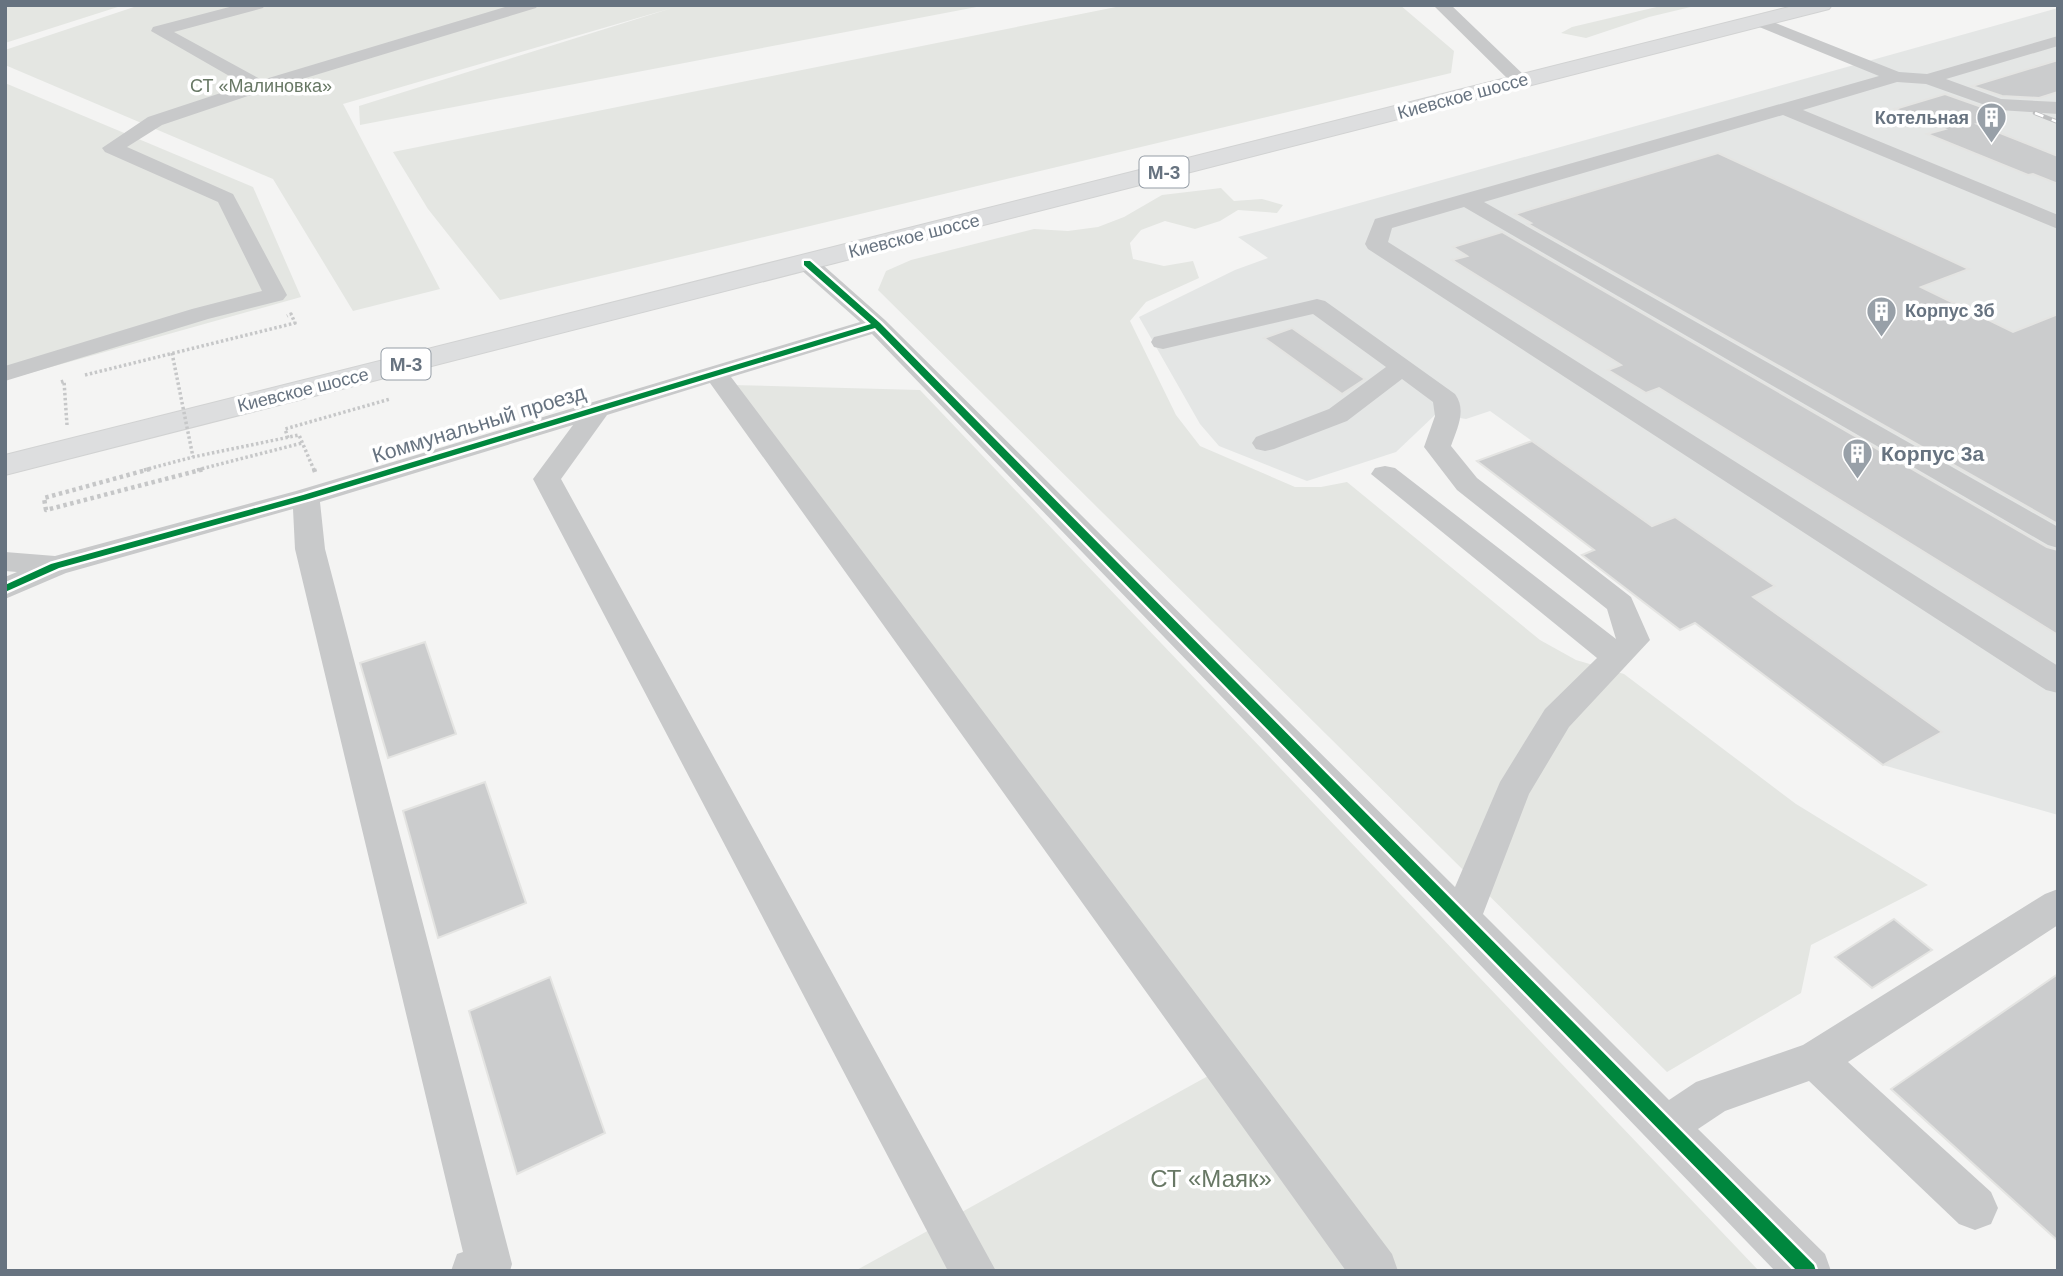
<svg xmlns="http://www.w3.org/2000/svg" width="2063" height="1276" viewBox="0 0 2063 1276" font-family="Arial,sans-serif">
  <rect width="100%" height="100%" fill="#f4f4f3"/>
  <path fill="#e4e6e5" d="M2058 8V815L1883 765 1710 634 1767 608 1752 597 1680 630 1582 555 1651 527 1638 517 1581 540 1477 461 1532 441 1490 411 1466 419 1436 414 1396 452 1307 481 1219 446 1200 424 1139 317 1235 270 1268 258 1238 237Z"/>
  <path fill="#e4e6e2" d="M5 5H124L5 43Z
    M140 5H987L360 125 359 106 672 8 343 104 440 289 353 311 273 179 5 65V50Z
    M1126 5H1400L1454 51 1451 73 500 300 428 209 393 152Z
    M1665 5H1699L1649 17 1586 38 1561 33 1572 27Z
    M5 83 253 187 301 297 5 380Z
    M1221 188 1234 201 1262 199 1283 205 1277 213 1238 210 1220 221 1195 229 1165 221 1141 230 1130 243 1133 259 1164 266 1193 261 1199 278 1146 302 1130 321 1176 415 1200 446 1295 487H1321L1347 482 1540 640 1576 660 1624 674 1796 804 1928 885 1811 945 1801 993 1667 1072 878 290 886 271 911 260 1034 229 1068 231 1098 227 1124 217 1162 195Z
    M731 385 920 390 1759 1271H855L1237 1060Z"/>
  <path fill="#cbcccd" stroke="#e4e4e2" stroke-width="2" d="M2058 60V92L2039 98 2002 96 1972 86Z
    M1945 94 1996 112 1985 116 1994 119 1977 124 2058 156V184L2033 174 2028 175 1927 134 1945 129 1895 109Z
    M1718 153 1969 269 1921 287 2013 332 2058 314V524L1528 224 1531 223 1515 214Z
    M1502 232 2047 547 2058 550V635L1659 388 1646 393 1608 370 1621 365 1452 260 1467 256 1453 247Z
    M1292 328 1365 379 1342 394 1264 338Z
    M1532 441 1652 526 1675 517 1775 586 1753 597 1942 732 1883 765 1695 623 1680 630 1582 555 1594 550 1477 461Z
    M425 642 456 734 388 758 360 663Z
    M485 782 526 903 438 938 403 811Z
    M1894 919 1932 950 1872 988 1835 957Z
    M2058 974V1241L1891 1089Z
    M550 977 605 1133 517 1174 469 1011Z"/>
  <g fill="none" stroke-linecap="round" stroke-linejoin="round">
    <defs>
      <path id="highway" d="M1797 5H1832L1829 9 5 475V455Z"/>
    </defs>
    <use href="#highway" stroke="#d1d2d2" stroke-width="2"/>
    <path stroke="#c6c7c8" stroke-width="3.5" stroke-dasharray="2.5 2.5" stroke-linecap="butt" d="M85 375 295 323 291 314 287 316
      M61 382 64 381 67 425
      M288 438 285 429 390 399
      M144 470 193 457 299 435 314 470
      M197 470 302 443"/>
    <path stroke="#c6c7c8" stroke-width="4.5" stroke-dasharray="3.5 3.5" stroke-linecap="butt" d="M150 469 44 498 46 510 204 469
      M314 469 315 472"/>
    <path fill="#c8c9ca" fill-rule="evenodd" d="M237 5H265L263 8 174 32 262 80 512 5H538L536 8 266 90 162 125 127 147 233 194 287 295 283 300 208 319 5 381V366L192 309 262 291 218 202 105 152 102 148 148 117 245 85 151 31 153 27Z
      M1433 5H1451L1526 77 1529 81 1526 85H1514Z
      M1758 16 1899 72 1927 74 2058 36V46L1946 79 2001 99 2058 102V114L1999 110 1926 84 1897 82 1803 110 2058 215V229L1783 115 1484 202 2058 527V548L2048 545 1464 207 1392 228 1388 242 2058 666V693L2046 690 1368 249 1365 244 1375 219 1879 76 1752 24 1750 21Z
      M807 256 815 258 885 320 1455 887 1500 782 1545 709 1597 658 1371 474 1375 468 1385 466 1395 468 1616 639 1607 609 1457 490 1424 447 1435 416 1433 402 1402 379 1347 421 1274 449 1265 451 1256 449 1252 443 1256 437 1329 409 1386 367 1313 314 1163 349 1154 347 1151 342 1154 337 1317 299 1325 301 1455 394C1467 410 1457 429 1451 446L1477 478 1631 597 1650 640 1569 727 1529 794 1483 914 1669 1100 1696 1082 1803 1045 2045 894 2058 889V925L1848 1062 1991 1192 1998 1208 1991 1224 1975 1230 1959 1224 1809 1081 1725 1111 1698 1129 1825 1254 1831 1271H1775L872 334 731 377 1392 1254 1398 1271H1346L710 383 607 415 561 479 996 1271H948L533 479 573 425 320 502 325 549 512 1264 510 1271H451L457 1254 463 1252 295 549 293 509 66 573 5 599V577L17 572 5 571V552L55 556 296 491 860 322 799 268 796 263 799 258Z"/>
    <use href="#highway" fill="#dddedf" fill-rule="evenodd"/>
    <defs>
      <path id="rail" d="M2035 113 2058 122"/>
    </defs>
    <use href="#rail" stroke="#bebfc0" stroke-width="4.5"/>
    <use href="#rail" stroke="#fff" stroke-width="2.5" stroke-dasharray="9" stroke-linecap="butt"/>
    <path stroke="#c6c7c8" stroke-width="3.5" stroke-dasharray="2.5 2.5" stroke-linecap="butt" d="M172 353 193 457"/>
    <defs>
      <path id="cycleway" d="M804 261H810L880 323 1814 1265 1816 1271H1797L875 328 309 499 59 568 5 592V585L51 564 303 495 871 324 804 265Z"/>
    </defs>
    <use href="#cycleway" stroke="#fff" stroke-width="5"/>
    <use href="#cycleway" fill="#00873e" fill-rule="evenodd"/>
  </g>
  <defs>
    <symbol id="building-pin" viewBox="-11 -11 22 30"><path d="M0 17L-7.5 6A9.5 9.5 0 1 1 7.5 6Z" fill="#98a0a8" stroke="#fff"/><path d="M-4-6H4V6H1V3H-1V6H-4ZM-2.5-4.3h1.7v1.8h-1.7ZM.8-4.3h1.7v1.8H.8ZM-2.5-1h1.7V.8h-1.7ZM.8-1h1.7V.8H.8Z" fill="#fff"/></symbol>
  </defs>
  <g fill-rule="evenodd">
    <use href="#building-pin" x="1974" y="100" width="35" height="47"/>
    <use href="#building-pin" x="1864" y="294" width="35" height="47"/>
    <use href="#building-pin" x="1840" y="436" width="35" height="47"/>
  </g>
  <g text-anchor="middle" stroke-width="7" stroke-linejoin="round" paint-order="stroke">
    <g font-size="18" fill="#687865" stroke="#fff">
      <text x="261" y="92">СТ «Малиновка»</text>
    </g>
    <g font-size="18" fill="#677380" stroke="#fff">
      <text transform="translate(1463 96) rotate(-15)" y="6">Киевское шоссе</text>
      <text transform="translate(914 236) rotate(-14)" y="6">Киевское шоссе</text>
      <text transform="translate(303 390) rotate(-14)" y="6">Киевское шоссе</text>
    </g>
    <g font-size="18" font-weight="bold" fill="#677380" stroke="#fff" text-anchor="end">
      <text x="1969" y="124">Котельная</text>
      <text x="1905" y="317" text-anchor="start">Корпус 3б</text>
    </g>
    <g fill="#fff" stroke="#959da6" stroke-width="2">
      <rect x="1139.5" y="156.5" width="49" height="31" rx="5"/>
      <rect x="381.5" y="348.5" width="49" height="31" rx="5"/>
    </g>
    <g font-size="19" font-weight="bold" fill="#677380">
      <text x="1164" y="179">М-3</text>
      <text x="406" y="371">М-3</text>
    </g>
    <g font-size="21" fill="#677380" stroke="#fff">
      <text transform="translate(479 424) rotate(-17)" y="7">Коммунальный проезд</text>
    </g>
    <g font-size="21" font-weight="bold" fill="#677380" stroke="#fff" text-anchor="start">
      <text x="1881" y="461">Корпус 3a</text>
    </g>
    <g font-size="24" fill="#687865" stroke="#fff">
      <text x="1211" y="1187">СТ «Маяк»</text>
    </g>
  </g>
  <rect width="2063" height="1276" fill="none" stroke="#677380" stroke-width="14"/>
</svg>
